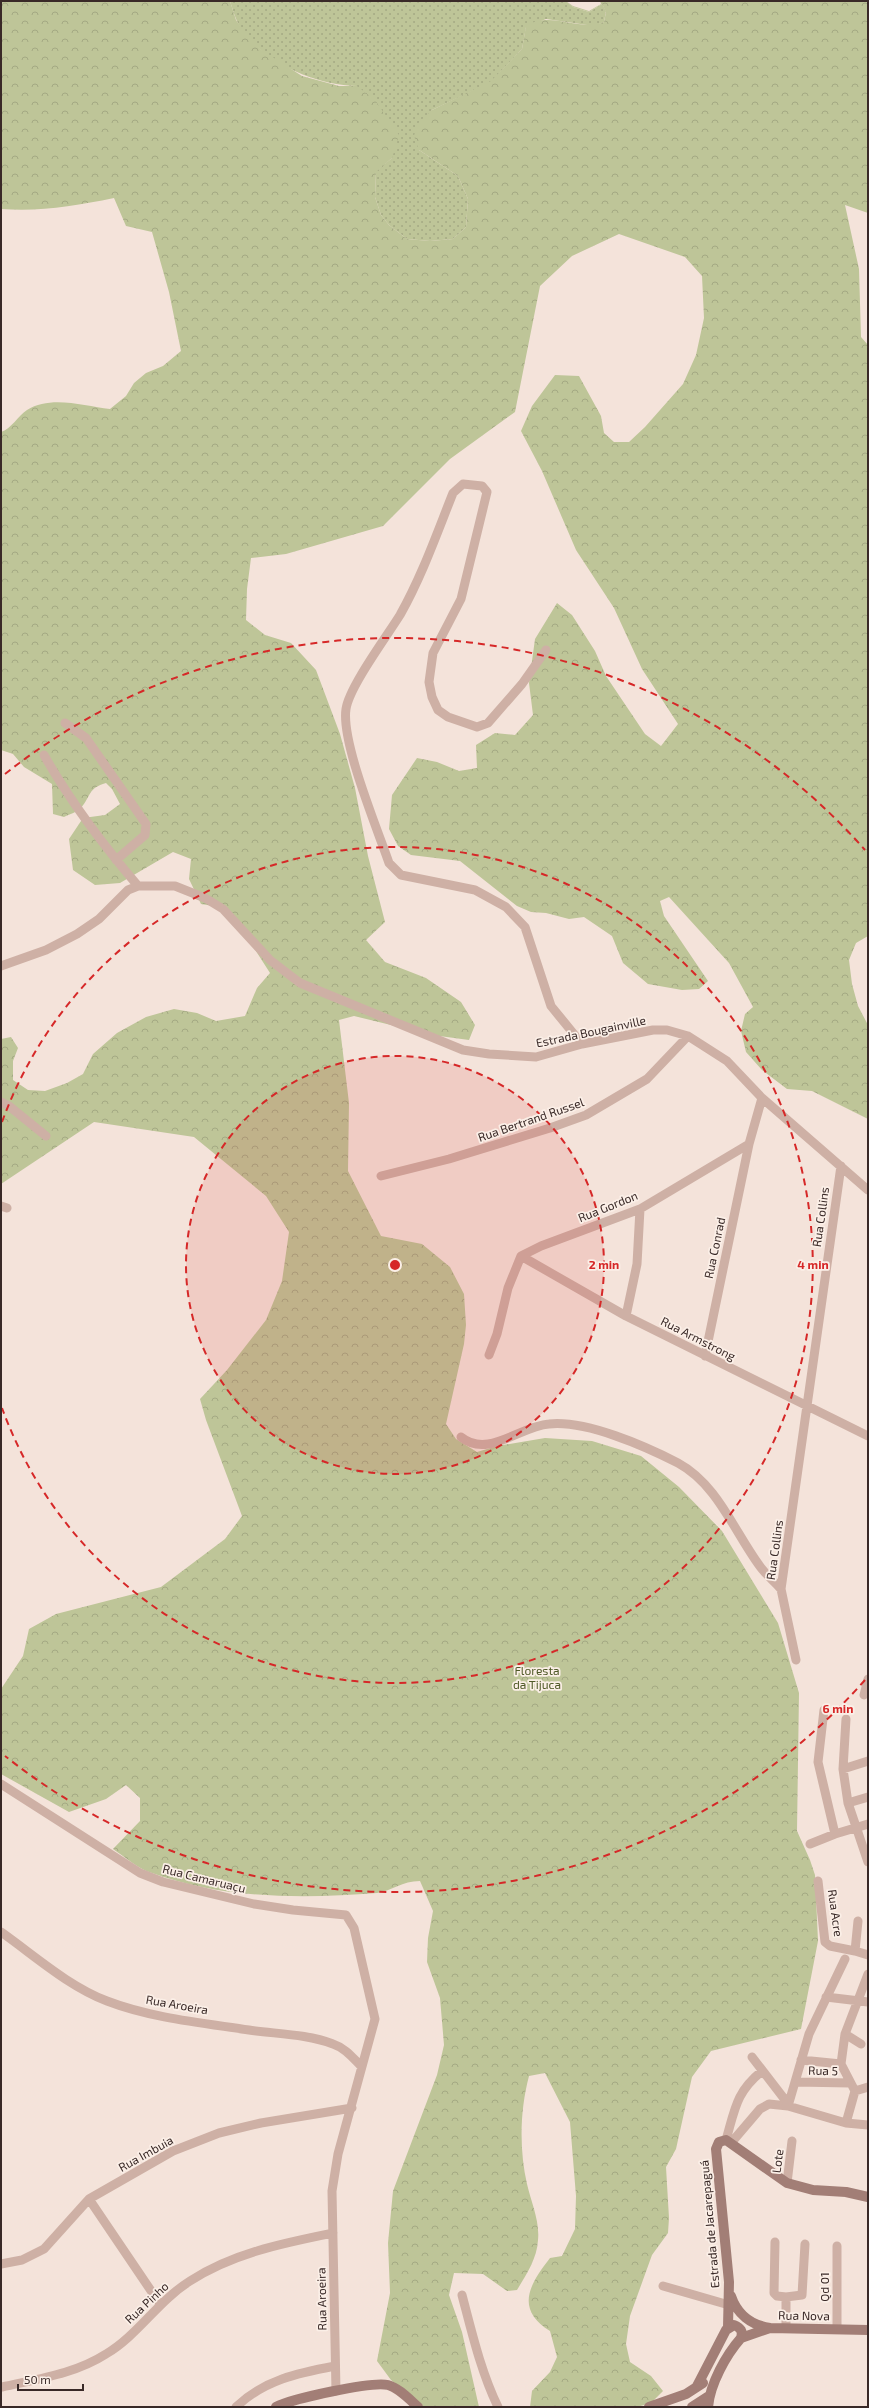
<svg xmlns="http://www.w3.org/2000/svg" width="869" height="2408" viewBox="0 0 869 2408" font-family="'Exo 2',sans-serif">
  <defs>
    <pattern id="grass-dots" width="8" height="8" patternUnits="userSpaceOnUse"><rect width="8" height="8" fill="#bec598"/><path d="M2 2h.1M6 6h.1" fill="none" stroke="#a4a983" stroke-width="1.8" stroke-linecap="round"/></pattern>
    <pattern id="forest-crowns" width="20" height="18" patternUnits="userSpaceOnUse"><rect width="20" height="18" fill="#bec598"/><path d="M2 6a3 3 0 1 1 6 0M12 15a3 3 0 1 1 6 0" fill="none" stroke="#a4a983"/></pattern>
  </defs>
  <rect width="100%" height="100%" fill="#f4e3da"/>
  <path fill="url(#grass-dots)" d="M230 1H566L573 7 589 12 602 4 606 11 604 22 594 26 546 19 526 27 522 49 491 82 432 110 419 150 458 176 468 199 466 227 453 239 430 241 407 239 389 225 381 215 375 197 376 171 392 158 357 86C318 85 273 66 247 37 238 27 234 14 230 1Z"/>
  <path fill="url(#forest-crowns)" d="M1 1H230L236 20 247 36 260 49 302 76 339 86H357L375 100 399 135 392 158 376 172 375 197 381 215 389 225 407 239 430 241 453 239 466 227 468 199 458 176 419 150 414 136 417 124 432 110 491 81 522 49 526 26C551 10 578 32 604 22L606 12 602 4 589 12 573 7 566 1 573 6 589 11 601 4 600 1H868V213L845 205 859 269 861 337 868 345V936L856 943 849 960 852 984 858 1006 868 1025V1119L812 1091 787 1089 762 1070 746 1052 741 1031 745 1014 753 1007 729 963 669 897 660 901 664 916 708 981 699 989 682 990 648 984 623 963 612 936 584 917 569 919 546 913 531 912 517 906 460 861 411 855 398 846 389 829 392 795 417 758 437 762 459 771 477 768 476 745 495 733 515 735 533 715 529 683 535 639 557 603 572 615 595 651 606 676 645 734 661 746 678 724 642 669 614 608 576 550 542 471 521 431 532 406 555 375 579 376 601 416 604 433 614 442H629L645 427 683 384 696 355 704 318 702 276 685 257 619 234 572 256 540 286 515 412 450 459 383 526 286 554 251 558 247 589 246 620 265 635 291 643 316 670 340 734 355 788 368 856 385 922 366 940 385 962 426 978 461 1002 475 1025 469 1040 432 1035 354 1016 339 1020 349 1103 348 1171 381 1236 422 1244 450 1267 464 1294 466 1325 464 1344 446 1424 456 1439 477 1452 497 1446 545 1438 592 1441 641 1456 679 1487 722 1531 778 1623 799 1693 797 1831 810 1860 815 1875 818 1941 801 2029 711 2051 692 2077 676 2149 666 2167 669 2218 668 2233 652 2255 630 2316 626 2344 630 2362 651 2376 663 2391 651 2403 637 2407H530L532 2391 550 2372 557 2357 550 2331C515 2309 529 2285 550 2258L562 2256 575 2229 576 2196 570 2122 545 2073 529 2076C520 2110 519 2149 527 2184 531 2202 540 2221 538 2240 537 2259 526 2275 517 2290L507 2291 483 2274 454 2273 449 2295 462 2332 479 2407H424L391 2380 377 2361 390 2293 388 2243 393 2191 437 2075 444 2045 440 1998 427 1962 428 1938 433 1911 420 1881C402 1881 392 1891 377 1893 303 1899 222 1899 152 1873 138 1869 125 1857 113 1849L140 1821V1798L126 1785 106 1799 69 1812 1 1774V1689L23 1656 29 1629 56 1614 161 1587 225 1539 242 1516 206 1420 200 1399 227 1370 266 1320 282 1281 289 1232 266 1196 194 1137 94 1122 1 1184V1039L11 1037 18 1048 13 1061V1080L28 1090 45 1091 67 1083 83 1074 93 1054 117 1033 146 1017 174 1009 197 1013 216 1021 245 1016 257 988 270 973 245 934 220 907 201 904 189 879 191 859 173 852 120 883 95 885 73 870 69 839 83 818 105 815 120 804 112 789 106 783C88 788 91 796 81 808 78 812 69 814 64 817L53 814 52 784 24 767 13 754 1 750V432C11 429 18 416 27 410 51 395 84 406 110 409L126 396 134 383 146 373 163 366 181 351 169 292 152 232 126 226 114 198C75 206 40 212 1 209Z"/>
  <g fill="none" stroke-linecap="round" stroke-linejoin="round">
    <path stroke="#ceb0a5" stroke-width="9" d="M546 650 522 684 488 723 477 727 448 717 438 710 432 697 429 682 433 653 461 599 487 492 482 486 463 484 453 493C437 533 422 576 400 615 387 636 349 687 346 709 341 742 377 828 389 863L401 875 475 890 506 907 525 927 551 1006 582 1044
      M65 723 86 738 146 824 145 835 116 860
      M44 755C70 801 104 846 138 886
      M1 966 46 950 77 934 99 919 128 890 138 886H175L205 898 223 909 270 960 300 983 463 1050 489 1054 536 1057 582 1044 653 1030H667L688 1036 727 1061 762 1098 868 1190
      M1 1102 9 1106 46 1136
      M381 1176 449 1159 550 1128 586 1115 647 1079 688 1036
      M1 1206 7 1208
      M521 1256 626 1316 868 1436
      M626 1316 637 1264 640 1209
      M489 1355 497 1334 508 1288 521 1256 541 1246 640 1209 749 1144 762 1098
      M705 1356 749 1144
      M461 1437C488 1459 520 1426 549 1424 586 1420 645 1446 678 1463 717 1484 734 1531 759 1565 765 1574 774 1581 781 1589
      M796 1660 781 1589 841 1166
      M864 1695 868 1679
      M824 1710 818 1762 835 1834 868 1824
      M846 1719 843 1769 848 1803 868 1862
      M843 1769 868 1761
      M1 1784 140 1873 163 1882 254 1904 293 1910 346 1915 354 1928 375 2019 338 2154 332 2191 336 2391
      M848 1803 868 1797
      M810 1844 835 1834
      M818 1881 825 1942 830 1946 855 1951
      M858 1921 855 1951 868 1955
      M1 1932C35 1956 68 1986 107 2001 151 2018 203 2023 249 2030 276 2034 307 2034 333 2044 345 2048 352 2057 361 2066
      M826 1997 868 2002
      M845 2034 861 2044
      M752 2057 789 2105
      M801 2060 841 2064
      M796 2082 850 2083
      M855 2091 841 2064 845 2034 868 1974
      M788 2106 809 2034 845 1959
      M846 2123 855 2091 868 2087
      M726 2140C735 2109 736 2092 762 2071
      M731 2143 760 2109 769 2104 788 2106 846 2123 868 2125
      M787 2183 792 2141
      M89 2199 160 2304
      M775 2242 774 2293 777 2296 786 2297V2328
      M1 2264 22 2260 44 2249 89 2199 173 2151 219 2133 261 2123 352 2108
      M663 2286 729 2305
      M462 2295C472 2333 481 2372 498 2407
      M786 2297 802 2295 805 2244
      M837 2329V2246
      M2 2387C37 2379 75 2374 106 2354 138 2335 158 2301 190 2281 233 2253 284 2243 333 2233
      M236 2407C264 2380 298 2373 335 2366"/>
    <path stroke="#a27e76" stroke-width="10" d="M731 2296C737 2314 751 2325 770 2328
      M728 2327 729 2282 716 2149 719 2142 726 2140 787 2183 813 2190 846 2192 868 2197
      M741 2338 770 2328 868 2330
      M697 2386 726 2330 734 2325C741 2328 743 2331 741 2338 726 2355 710 2384 708 2407
      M276 2407C291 2399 372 2381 388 2385 399 2388 410 2400 418 2407
      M649 2407 686 2394 703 2383
      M692 2407 709 2396"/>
  </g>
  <circle cx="395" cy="1265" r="209" fill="#d62828" fill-opacity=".12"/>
  <g fill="none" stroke="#d62828" stroke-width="2" stroke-dasharray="7 5">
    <circle cx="395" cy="1265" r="209"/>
    <path d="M2 1122A418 418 0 1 1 2 1408"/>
    <path d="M865 1680A627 627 0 0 1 5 1756M5 774A627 627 0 0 1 865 850"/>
  </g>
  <g text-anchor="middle" stroke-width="3.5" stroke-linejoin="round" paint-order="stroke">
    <g font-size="12" fill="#392927" stroke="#fbefe7">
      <text transform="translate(591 1032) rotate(-12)" y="4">Estrada Bougainville</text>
      <text transform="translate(531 1120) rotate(-19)" y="4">Rua Bertrand Russel</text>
      <text transform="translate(608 1207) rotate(-22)" y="4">Rua Gordon</text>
      <text transform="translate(821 1217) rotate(-82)" y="4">Rua Collins</text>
      <text transform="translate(715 1248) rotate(-78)" y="4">Rua Conrad</text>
      <text transform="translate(698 1339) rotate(27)" y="4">Rua Armstrong</text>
      <text transform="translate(775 1550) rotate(-82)" y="4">Rua Collins</text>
      <text transform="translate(204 1879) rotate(14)" y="4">Rua Camaruaçu</text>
      <text transform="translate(835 1913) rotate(82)" y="4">Rua Acre</text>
      <text transform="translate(177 2005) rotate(10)" y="4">Rua Aroeira</text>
      <text transform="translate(823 2071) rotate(1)" y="4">Rua 5</text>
      <text transform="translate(146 2154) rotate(-29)" y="4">Rua Imbuia</text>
      <text transform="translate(778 2161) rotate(-83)" y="4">Lote</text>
      <text transform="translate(710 2224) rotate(-95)" y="4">Estrada de Jacarepaguá</text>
      <text transform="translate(825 2287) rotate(-90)" y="4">Qd 01</text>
      <text transform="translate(322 2299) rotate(-91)" y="4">Rua Aroeira</text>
      <text transform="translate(147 2303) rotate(-43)" y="4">Rua Pinho</text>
      <text transform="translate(804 2316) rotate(1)" y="4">Rua Nova</text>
    </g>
    <g font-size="12" fill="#505a28" stroke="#fbefe7">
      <text x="537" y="1675">Floresta<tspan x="537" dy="14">da Tijuca</tspan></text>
    </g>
  </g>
  <circle cx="395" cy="1265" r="6" fill="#d62828" stroke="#fbefe7" stroke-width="2"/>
  <g font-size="12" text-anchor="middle" font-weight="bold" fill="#d62828" stroke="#fbefe7" stroke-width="3.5" stroke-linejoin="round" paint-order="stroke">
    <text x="604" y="1269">2 min</text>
    <text x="813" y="1269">4 min</text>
    <text x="838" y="1713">6 min</text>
  </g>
  <rect width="869" height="2408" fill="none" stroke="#392927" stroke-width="4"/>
  <path d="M18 2384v6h65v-6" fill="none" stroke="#392927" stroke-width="2"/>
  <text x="24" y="2384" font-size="12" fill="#392927" stroke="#fbefe7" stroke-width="3" paint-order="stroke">50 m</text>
</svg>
